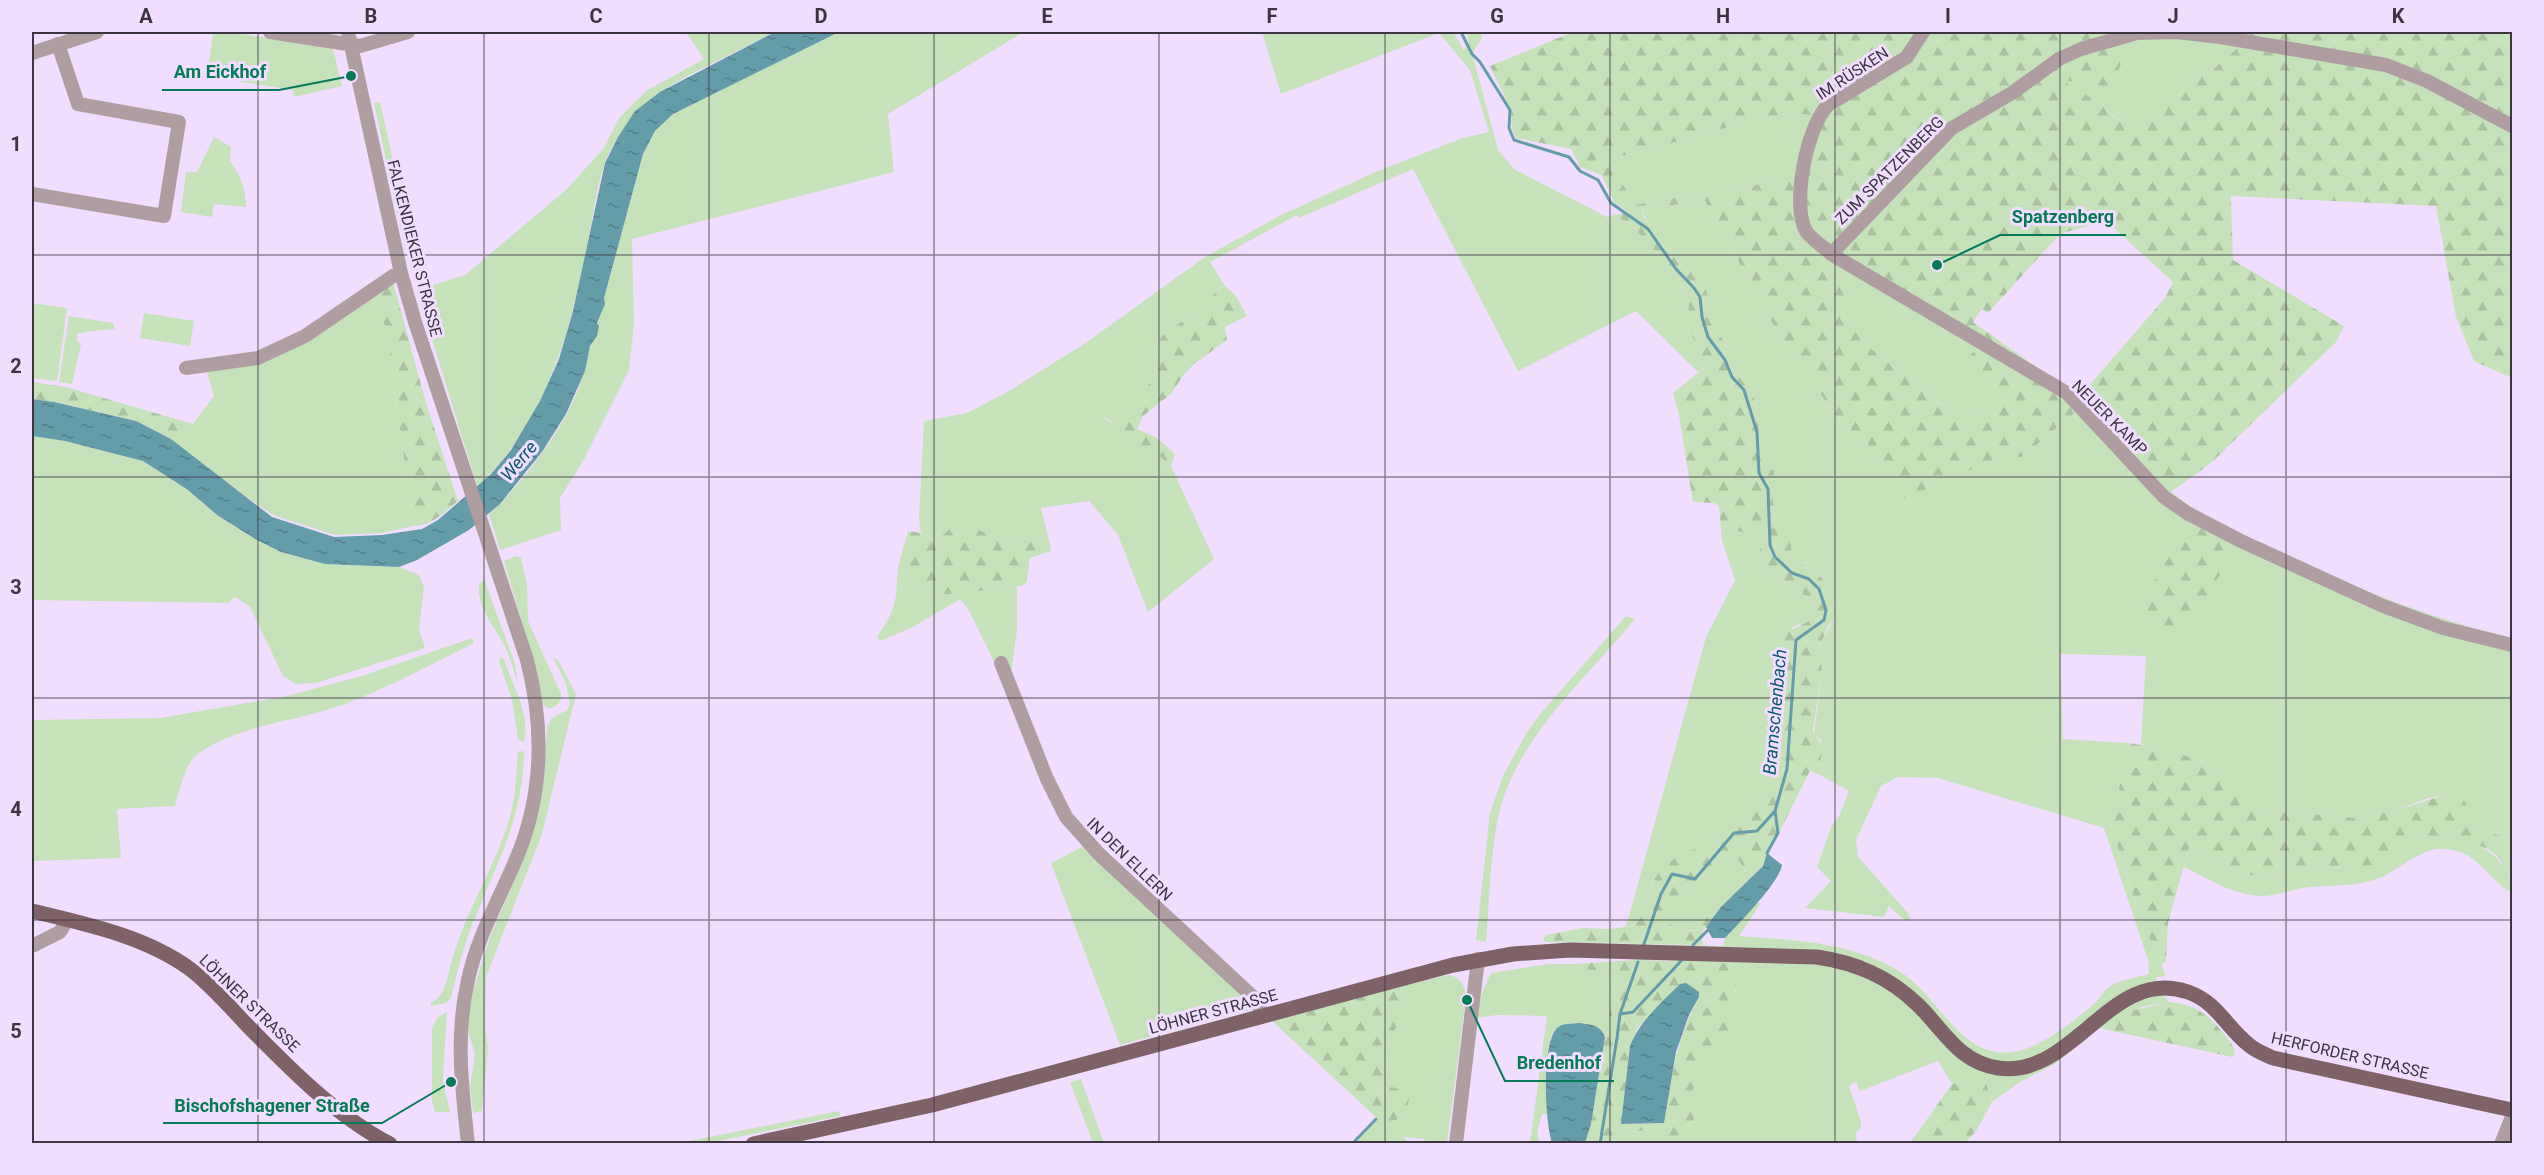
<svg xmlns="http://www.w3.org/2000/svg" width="2544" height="1175" viewBox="0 0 2544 1175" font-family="Roboto,sans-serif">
  <defs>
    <pattern id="forest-firs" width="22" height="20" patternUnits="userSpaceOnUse" patternTransform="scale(1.5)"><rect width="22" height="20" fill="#c6e2ba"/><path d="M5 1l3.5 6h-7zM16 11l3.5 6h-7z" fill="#abc2a1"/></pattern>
    <pattern id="water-ripples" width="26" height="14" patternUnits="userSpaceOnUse" patternTransform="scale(1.5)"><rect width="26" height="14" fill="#659caa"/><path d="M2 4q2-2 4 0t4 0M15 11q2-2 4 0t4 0" fill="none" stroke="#54808c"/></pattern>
  </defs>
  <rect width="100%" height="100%" fill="#f1defe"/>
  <path fill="#c6e2ba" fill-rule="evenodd" d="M213 32H231L333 49 342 86 294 97 293 90 218 78 221 65 209 62Z
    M686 32H775C738 51 698 69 662 91 650 98 626 125 618 137 598 165 595 208 588 241 571 329 546 425 477 486L417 290 465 275 566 190 603 149 620 117 646 91 704 59Z
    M839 32H1024L888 114 894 172 632 239 634 324 629 370 583 461 560 498 561 530 500 550 489 514C523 482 557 438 576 395 584 375 588 354 594 333 597 321 605 309 604 298L643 154 655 131 673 114Z
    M1262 32H1453L1464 50 1469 44 1467 32H1482L1481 40 1472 53 1498 150 1514 169 1607 217 1621 219 1631 225 1658 254 1663 268 1680 280 1688 297 1690 330 1698 350 1709 364 1698 372 1636 311 1518 371 1413 169 1299 218 1297 215 1210 262 1225 286C1213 291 1211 300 1202 308 1186 323 1161 327 1154 351 1152 357 1155 363 1155 369 1154 384 1125 416 1113 423L1104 416C1113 439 1124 437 1144 446 1155 451 1162 457 1171 466L1214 559 1148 612 1118 535 1089 501 1041 508 1048 536 997 539 975 529 936 540 921 533 919 518 924 421 967 413 1007 392 1087 342 1205 257 1279 216 1378 171 1463 138 1489 132 1470 70 1439 33 1281 94Z
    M2136 32 2249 39 2215 68 2198 78 2145 125 2133 126 2126 120 2117 119 2100 102 2067 86V81H2084L2103 97 2116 91 2109 76 2119 49Z
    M380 102 408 229 401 231 374 103Z
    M1793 113 1810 115 1813 120 1799 171 1753 186 1705 195 1679 197 1634 205 1609 158 1637 153 1756 119Z
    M214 137 231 147 230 161C240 175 246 189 246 207L214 204 212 217 181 212 186 172H197Z
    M1705 201 1774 326 1841 424 1868 444 1904 499 2002 455 2022 457 2078 410 2164 493 2171 492C2206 519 2246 538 2286 556 2361 591 2432 618 2512 639V838C2491 834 2467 828 2466 803L2460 797 2445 795 2426 799 2394 811 2356 818 2259 809 2201 761 2141 744 2146 656 2060 654 2063 739 2129 743 2111 826 2139 913 2166 976 2156 977 2161 996 2166 997 2168 1002 2141 1007 2099 1028 2055 1064 2020 1082 1992 1102 1985 1080 1952 1084 1938 1061 1860 1091 1856 1082 1849 1086 1861 1122V1127L1856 1133 1857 1143H1689L1690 1126 1696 1115 1693 1089 1702 1076V1052H1714L1719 1040 1729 1033 1739 967 1669 960H1634L1641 944 1723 946 1725 938 1757 903H1761L1739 936C1795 940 1850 942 1899 971 1940 995 1961 1064 2018 1051 2046 1044 2073 1022 2095 1003 2100 998 2104 990 2110 986 2122 979 2136 978 2149 974L2148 960 2104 828 1938 778 1898 777 1881 786 1856 840 1858 857 1908 913 1910 919 1905 921 1889 906 1884 917 1805 908 1831 881 1817 867 1831 827 1839 816 1849 791 1818 774 1821 740 1814 734 1822 672 1820 645 1841 606 1828 594 1822 578 1797 561 1792 553 1787 522 1774 506 1771 494 1768 467 1763 456 1753 393 1740 378 1733 353 1713 327 1707 307 1683 264C1671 259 1645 222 1641 209ZM2187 517 2183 628 2175 631 2136 609 2163 567Z
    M1842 265 1979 349 1988 388 1999 397V404L1968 419 1938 403 1935 394C1894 368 1868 353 1841 312L1851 290 1838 272Z
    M370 293 387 330 413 526 382 533 335 535 273 515 218 477 171 439 193 424 214 396 207 372 265 359Z
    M32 303 67 308 57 381 32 378Z
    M144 313 194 321 190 346 140 338Z
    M69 316 113 323 115 329C111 329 80 332 77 334V341L81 344 72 384 59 382Z
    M32 436 65 441 143 461 188 490 217 515 257 540 281 552 325 564 399 567 419 575 424 587 419 629 425 648 316 683 296 684 283 676 250 607 235 597 228 603 32 600Z
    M1738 531 1758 537 1763 571C1784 585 1810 589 1815 615L1809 621 1792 627 1786 649 1785 696 1777 722 1779 744 1775 761 1766 779 1761 806 1754 815 1724 824 1713 841 1654 880C1649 895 1645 924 1626 927L1706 637 1735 580 1722 540Z
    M517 556 521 558 527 584 528 621 561 694C561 703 558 705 550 709L543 705 538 677 504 561Z
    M898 567 920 589 939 595 1017 587V630L1011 675 1014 686 1058 798 1073 822 1092 842 1251 990 1246 997 1250 1010 1120 1045 1051 863 1086 845C1036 786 1019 709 984 641 977 628 971 612 962 601L959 600 911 628 880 641 877 637C897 608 896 601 898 567Z
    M484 579 515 664 518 683C514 672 511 661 507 651 498 630 476 609 479 585Z
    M1626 616 1635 619C1589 675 1529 727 1504 796 1490 837 1490 898 1486 942L1476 940 1490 813 1503 776 1527 732 1541 713Z
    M472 638 474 643C431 665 387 688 342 705 295 722 242 724 199 753 186 761 179 791 175 806L117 809 121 858 32 861V720L160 718 283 697 362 676Z
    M501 657 504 659C512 685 531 714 524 742L518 739 512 700 499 661Z
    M553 658 558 660 576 694 542 834 486 977 485 1028 488 1048 482 1111 473 1113 470 1086 475 1054 467 1027 472 994 490 937 525 856 534 827 545 768 547 726 553 717 567 710 570 704 566 683Z
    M524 751C523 824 492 871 468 936 461 956 456 977 451 998L446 1003 431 1006V1003C447 995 447 975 452 960 466 911 494 869 509 820 516 798 516 775 518 752Z
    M2453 836C2481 843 2512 860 2512 893 2487 879 2478 851 2445 849 2423 847 2401 868 2382 877 2358 887 2336 885 2311 887 2295 888 2281 895 2265 896 2236 897 2209 879 2184 867L2189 848 2230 870 2251 875 2271 874 2312 868H2340L2398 851 2419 841Z
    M1737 857 1745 870 1740 882 1744 886 1717 913 1711 911 1701 929C1692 932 1677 930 1670 924V917L1677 912 1683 893C1701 884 1716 876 1727 859Z
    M1548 964H1575V968L1579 969 1609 971 1613 974 1615 982 1609 1014 1610 1028 1605 1037C1601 1026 1593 1025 1582 1024 1574 1023 1561 1023 1555 1030 1542 1047 1547 1093 1547 1114H1542L1537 1132 1539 1143H1530L1547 1016 1497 1015 1476 1018 1482 993 1491 973Z
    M1449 975C1460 977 1465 985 1466 997L1447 1143H1427L1424 1139 1403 1137 1409 1143H1353L1378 1119 1272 1021 1280 1018 1282 1023 1388 1122 1391 1087 1377 1096 1376 1092C1387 1076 1391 1070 1385 1050L1402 1015 1403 986Z
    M447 1012 443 1081 450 1112H435L432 1101V1028L438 1017Z
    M1081 1079 1104 1143H1093L1070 1082Z
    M839 1111 841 1116 708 1143H680Z
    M1651 1130H1656L1663 1137 1655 1143 1615 1144 1616 1133Z"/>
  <path fill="url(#forest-firs)" fill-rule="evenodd" d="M1573 32H2136L2137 43 2119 49C2122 63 2123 69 2110 76L2116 91 2112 99 2103 97 2084 81H2067L2068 86 2100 102 2116 119 2126 120 2133 126 2145 124 2198 78 2215 68 2248 39 2192 32H2512V378L2474 361 2456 317 2436 206 2231 196 2233 260 2344 326 2336 342 2211 463 2171 492 2165 493 2078 410 2022 457 2002 456 1904 499 1868 444 1841 424 1774 326 1705 201 1641 209 1643 217 1677 261 1693 270 1706 290 1709 301 1707 307 1713 327 1733 353 1740 378 1753 393 1763 456 1768 467 1774 471V478L1770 483 1774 506 1787 522 1792 553 1797 561 1822 578 1828 594 1841 606 1839 618 1830 623 1820 645 1822 672 1813 730 1814 734C1827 746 1820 758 1818 774L1810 771 1763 865 1744 886 1740 882 1745 870 1737 858 1728 859C1716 876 1701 884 1683 893L1677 912 1670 917V924C1676 929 1696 935 1701 927 1706 922 1706 916 1711 911L1717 913 1702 932 1703 945 1545 942 1543 939 1546 935 1583 928 1607 929 1632 926 1639 919 1647 904 1654 880 1662 868 1675 858 1713 841 1724 824 1754 814 1761 806 1766 779 1775 761 1779 744 1777 723 1785 696 1787 662 1784 633 1809 621 1815 614C1810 589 1783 584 1763 571L1758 537 1738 531 1722 540 1719 506 1714 503 1693 502 1679 415 1673 393 1709 364 1698 350 1690 330 1688 297 1680 280 1663 268 1658 254 1631 225 1621 219 1607 217 1628 212 1614 202 1602 175 1580 167 1571 149 1516 138 1512 129 1511 110 1490 66ZM1793 113 1810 115 1813 120 1799 171 1753 186 1705 195 1679 197 1634 205 1609 158 1637 153 1756 119ZM2106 221 2173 282 2165 298 2079 397 1973 322 1982 309 1988 313 2060 234ZM1842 265 1978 348 1967 358 1970 373 1986 380 1988 388 1998 397 1999 404 1968 419 1938 403 1935 394C1894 368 1868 353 1841 312L1851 290 1838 272Z
    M392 278 426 403 458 501C445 511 431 527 413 526L387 330 370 293Z
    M1225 286 1236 296 1247 316 1225 327 1227 340 1194 364 1182 377 1172 393 1143 416 1137 429 1157 438 1175 454 1171 466C1153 448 1145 449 1124 440 1111 434 1101 421 1090 412L1094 410 1112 423C1124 416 1154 384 1155 369 1155 363 1152 357 1154 351 1161 327 1186 323 1202 308 1211 300 1213 291 1225 286Z
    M32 382 66 387 193 424 171 439 136 421 54 402 32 399Z
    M2187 516 2238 546 2187 627 2175 631H2144L2136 609 2163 567Z
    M951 528H975L997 539 1048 536 1051 551 1030 558 1026 584 1017 587 939 595 920 589 898 567 908 531 921 533 936 540Z
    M2129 743 2165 749 2201 761 2259 809 2356 818 2394 811 2444 795 2460 796 2466 803C2467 828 2491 834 2512 838V881L2500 859 2488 849 2453 836 2419 841 2377 864 2363 867 2312 868 2271 874 2251 875 2230 870 2189 848 2168 923 2166 961 2161 965 2139 913 2111 826Z
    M1634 960 1720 962 1739 967 1729 1033 1719 1040 1714 1052H1702V1077L1693 1089 1696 1115 1690 1126 1689 1143H1655L1663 1137 1656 1130H1651L1616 1133 1615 1143H1585L1591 1124 1605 1037 1610 1028 1609 1014 1615 982 1613 974 1609 971 1579 969 1575 968V964ZM1699 997C1677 1037 1671 1079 1664 1123L1622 1124 1630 1046 1638 1027 1652 1016Z
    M1403 986 1402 1015 1385 1050C1391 1070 1387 1076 1376 1092L1378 1096 1391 1087 1400 1089 1409 1100C1406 1113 1402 1120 1388 1122L1282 1023 1280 1018Z
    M2168 1002C2193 1003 2208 1014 2223 1033 2229 1040 2234 1045 2235 1054L2232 1057 2099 1028 2123 1013Z
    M1970 1077 1985 1080 1992 1102 1976 1131 1965 1143H1910L1952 1084 1962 1083Z"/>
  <path fill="url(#water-ripples)" d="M775 32H839L673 114 655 131 643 154 604 298 605 304 597 323 599 326 597 336 590 346 585 371 566 414 542 452 500 504 469 530 417 560 399 567 325 564 281 552 257 540 217 515 188 490 143 461 65 441 32 436V399L54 402 136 421 171 439 272 517 334 537 382 535 422 529 438 520 491 474 511 450 540 401 559 359 573 311 605 163 618 137 635 111 660 92Z
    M1767 853 1782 865C1779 883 1739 923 1725 938H1712L1706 927 1721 907 1763 866Z
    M1686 983 1699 992V997L1689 1015 1676 1052 1664 1123 1621 1124 1630 1046C1639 1022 1662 1002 1680 984Z
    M1579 1023C1591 1025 1600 1024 1605 1037L1591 1124 1585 1143H1552C1545 1122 1541 1045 1557 1028 1562 1023 1572 1024 1579 1023Z"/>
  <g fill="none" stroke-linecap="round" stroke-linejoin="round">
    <path stroke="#659caa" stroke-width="3" d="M1461 32 1472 54 1480 62 1510 110 1509 128 1514 140 1569 157 1580 171 1598 180 1611 203 1648 229 1676 269 1694 288 1700 297 1702 317 1708 337 1725 360 1732 377 1744 390 1757 432 1759 473 1768 489 1770 545 1775 557 1792 573 1809 579 1819 589 1826 610 1824 620 1796 640 1787 769 1775 811 1757 831 1734 833 1695 879 1672 874 1661 894 1644 944
      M1767 853 1778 833 1775 811
      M1693 945 1709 929
      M1620 1014 1633 1012 1682 960
      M1352 1144 1376 1119
      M1600 1144 1617 1038 1620 1014 1638 962"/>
    <path stroke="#af9da1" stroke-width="14" d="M270 32 360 46 408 32
      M348 32 401 273 415 322 527 660C544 726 543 794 517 857 500 898 477 937 468 980 455 1036 462 1088 468 1144
      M1923 32 1907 57 1828 105C1807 126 1791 205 1806 231 1811 239 1824 247 1831 254L2067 393 2164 497 2187 513 2241 541 2383 606 2443 628 2512 645
      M32 53 97 32
      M32 194 164 216 179 122 78 104 58 44
      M1831 254 1952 128 2012 93 2059 59 2081 49 2137 33 2176 32 2220 37 2386 65 2427 81 2512 126
      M186 368 258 358 305 336 393 276 401 273
      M1001 663 1047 779 1066 817 1099 854 1253 997 1264 1016
      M32 946 60 932 67 920
      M1456 1144 1478 959
      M2501 1144 2512 1117"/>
    <path stroke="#7f6168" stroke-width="15" d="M32 911C85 924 145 936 190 969 211 985 228 1005 246 1024 287 1066 337 1117 390 1144
      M753 1144 932 1105 1453 965 1513 954 1570 950 1817 957C1857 963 1889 977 1918 1005 1944 1030 1958 1062 1998 1068 2074 1079 2111 965 2188 992 2217 1002 2226 1027 2249 1045 2256 1051 2264 1054 2273 1058L2512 1110"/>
  </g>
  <path fill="none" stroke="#3c3541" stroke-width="1.5" stroke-opacity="0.55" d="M258 32V1144M484 32V1144M709 32V1144M934 32V1144M1159 32V1144M1385 32V1144M1610 32V1144M1835 32V1144M2060 32V1144M2286 32V1144M32 255H2512M32 477H2512M32 698H2512M32 920H2512"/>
  <g text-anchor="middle" stroke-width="6" stroke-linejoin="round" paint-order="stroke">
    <g font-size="16" fill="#3c3541" stroke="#f1defe">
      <text transform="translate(1852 73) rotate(-33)" y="6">IM RÜSKEN</text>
      <text transform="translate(1889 170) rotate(-45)" y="6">ZUM SPATZENBERG</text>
      <text transform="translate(415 248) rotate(76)" y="6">FALKENDIEKER STRASSE</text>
      <text transform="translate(2110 417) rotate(45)" y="6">NEUER KAMP</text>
      <text transform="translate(1130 859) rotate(44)" y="6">IN DEN ELLERN</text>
      <text transform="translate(250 1003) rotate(44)" y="6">LÖHNER STRASSE</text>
      <text transform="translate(1213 1011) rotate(-15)" y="6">LÖHNER STRASSE</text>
      <text transform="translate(2350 1055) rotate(13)" y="6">HERFORDER STRASSE</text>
    </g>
    <g font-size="18" font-style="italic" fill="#0c5b6a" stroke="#f1defe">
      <text transform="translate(519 461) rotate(-50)" y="6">Werre</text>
      <text transform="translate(1775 712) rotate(-85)" y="6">Bramschenbach</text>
    </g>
  </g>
  <path fill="none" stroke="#047a56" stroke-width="2" d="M351 76L279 90H162M1937 265L2000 235H2126M1467 1000L1505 1081H1614M451 1082L382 1123H163"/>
  <g fill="#047a56" stroke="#f1defe" stroke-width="2">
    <circle cx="351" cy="76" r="6"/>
    <circle cx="1937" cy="265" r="6"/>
    <circle cx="1467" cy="1000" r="6"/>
    <circle cx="451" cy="1082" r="6"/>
  </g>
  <g font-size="18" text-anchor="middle" font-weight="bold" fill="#047a56" stroke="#f1defe" stroke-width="6" stroke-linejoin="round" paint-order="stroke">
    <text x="220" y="78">Am Eickhof</text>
    <text x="2063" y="223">Spatzenberg</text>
    <text x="1559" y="1069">Bredenhof</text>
    <text x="272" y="1112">Bischofshagener Straße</text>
  </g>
  <rect width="2544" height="1175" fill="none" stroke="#f1defe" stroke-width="66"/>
  <rect x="33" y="33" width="2478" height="1109" fill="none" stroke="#3c3541" stroke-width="2"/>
  <g font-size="20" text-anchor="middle" font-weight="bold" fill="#3c3541">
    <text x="146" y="23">A</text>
    <text x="371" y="23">B</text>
    <text x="596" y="23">C</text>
    <text x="821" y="23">D</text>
    <text x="1047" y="23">E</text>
    <text x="1272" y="23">F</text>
    <text x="1497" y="23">G</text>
    <text x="1723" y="23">H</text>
    <text x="1948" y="23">I</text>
    <text x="2173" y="23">J</text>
    <text x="2398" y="23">K</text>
    <text x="16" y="151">1</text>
    <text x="16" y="373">2</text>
    <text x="16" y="594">3</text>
    <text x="16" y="816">4</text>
    <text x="16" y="1038">5</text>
  </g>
</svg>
